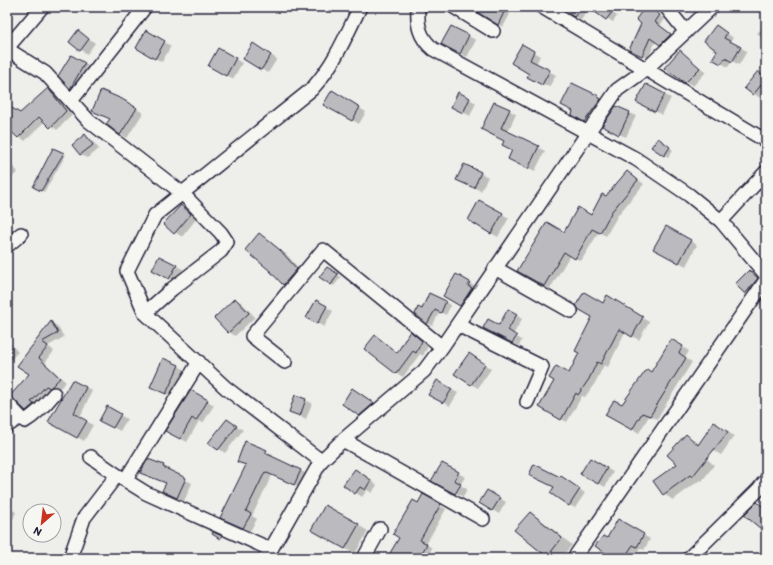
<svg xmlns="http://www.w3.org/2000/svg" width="773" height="565" viewBox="0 0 773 565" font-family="Itim,sans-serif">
  <rect width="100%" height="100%" fill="#eeeeeb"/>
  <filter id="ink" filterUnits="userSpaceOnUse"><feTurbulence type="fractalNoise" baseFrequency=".025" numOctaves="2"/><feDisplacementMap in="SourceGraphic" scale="8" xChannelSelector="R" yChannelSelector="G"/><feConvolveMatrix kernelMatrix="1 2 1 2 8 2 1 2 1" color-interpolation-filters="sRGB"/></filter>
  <g filter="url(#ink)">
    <path fill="#0003" d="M477 7H498L510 14 503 27 476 10Z
      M564 7H605L617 16 613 22 590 7 581 20 563 9Z
      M647 7 665 19 660 26 676 38 666 48 656 41 648 58 636 53Z
      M765 26 766 27V42L757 33Z
      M451 27 476 40 467 57 443 44Z
      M723 30 733 38 730 42 747 51 739 65 732 61 728 67 714 59 718 50Z
      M78 31 95 43 87 54 81 50Z
      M146 32 171 46 162 62 137 48Z
      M522 46 540 56 536 64 556 75 549 87 535 80 530 73Z
      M260 48 277 59 268 73 261 69Z
      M219 49 242 63 233 79 210 65Z
      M680 51 706 72 693 86 665 68Z
      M71 56 91 67 77 91 71 88Z
      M758 72 766 77V91L760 98 754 94Z
      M647 85 671 98 662 115 638 101Z
      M48 90 55 93 72 115 57 130 45 121 25 141 9 128 7 131V106L20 114Z
      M332 91 366 112 359 124 325 104Z
      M459 93 476 103 470 116 459 110Z
      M598 96 604 100 591 125 573 115Z
      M495 103 516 114 508 132 545 151 535 171 516 162 513 151 505 141 489 133Z
      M129 104 143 113 127 138 120 134 111 119 100 114Z
      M629 113 636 116 626 137 610 130Z
      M85 135 91 139 99 149 88 158 81 155 73 145Z
      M661 141 673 150 668 157 665 155Z
      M53 149 66 155 44 192 34 186Z
      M7 160 18 172 10 179 7 177Z
      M465 165 488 177 481 191 464 183Z
      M628 172 644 184 618 215 606 236 599 232 581 261 570 255 550 289 518 271 565 233 592 216Z
      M480 201 509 218 498 237 469 220Z
      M181 206 197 218 182 237 164 224Z
      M667 227 697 245 686 266 655 249Z
      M259 234 287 255 303 273 291 288 284 285 270 269Z
      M176 266 183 269 176 282 160 273Z
      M327 268 341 277 334 286 331 284Z
      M749 271 764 283 753 297 737 284Z
      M456 275 476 287 467 309 444 295Z
      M430 294 451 305 446 315 440 312 432 326 427 323 422 310Z
      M607 297 649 322 639 340 625 332 608 367 604 365 595 383 585 397 582 396 567 422 540 407 570 375Z
      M235 299 242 303 255 317 235 336 229 332Z
      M316 301 333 311 324 327 307 317Z
      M508 310 522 319 513 335 522 340 519 346 490 331 499 326Z
      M51 322 57 326 64 337 48 346 54 351 45 363 66 382 33 414 26 410 30 374 19 366Z
      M410 333 428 346 423 356 420 354 403 377 396 373 376 336 398 353Z
      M7 340 18 352 7 363Z
      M683 347 689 351 685 358 692 362 657 419 649 416 639 433 607 414 622 406 652 373 675 357 677 358Z
      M476 358 491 369 478 388 471 384Z
      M164 359 186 370 173 397 158 390Z
      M437 382 458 393 450 406 430 394Z
      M86 387 92 391 80 417 93 425 84 441 50 421Z
      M191 391 214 405 203 423 199 421 187 442 167 431Z
      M359 393 380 407 366 419 360 415Z
      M305 400 312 403 306 419 290 412Z
      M107 408 127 419 120 431 100 420Z
      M234 424 243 430 225 453 210 443Z
      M721 427 734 436 721 455 700 443Z
      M687 436 696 441 709 454 706 458 714 465 702 481 700 480 673 500 664 494 655 482 679 464Z
      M266 451 273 455 272 457 307 474 301 488 272 475 252 516 257 519 250 531 227 520 247 466 239 461Z
      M590 459 613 472 605 487 582 473Z
      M149 460 164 466 170 470V472L192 483 184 501 163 491 167 484 141 472Z
      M442 464 465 477 460 485 467 489 463 497 433 480Z
      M362 474 377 485 372 493 367 490 362 497 345 485Z
      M567 481 585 493 575 508 569 505Z
      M488 491 506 502 499 514 481 503Z
      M423 496 446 509 426 544 432 548 427 558H388Z
      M326 506 368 531 355 554 312 530Z
      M7 507 16 512 10 526 7 525Z
      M530 513 540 519 572 545 561 558 547 556Z
      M619 520 650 539 644 550 640 548 633 558H613L607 539Z
      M511 552 522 558H508Z"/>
    <path fill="#bbbbbf" stroke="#22223b" d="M469 7H499L505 10 498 25Z
      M558 7H582L574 17Z
      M588 7H605L612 12 606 20Z
      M645 7H648L660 15 655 22 671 34 660 45 650 38 642 56 629 50 641 24 636 19Z
      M716 25 727 33 724 38 741 47 732 62 725 58 721 64 712 59 717 51 704 41Z
      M451 26 469 35 460 54 441 44Z
      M78 30 89 39 80 51 69 42Z
      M146 30 165 41 155 59 136 48Z
      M253 43 271 55 261 70 243 59Z
      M522 44 534 51 530 60 550 70 542 85 527 77 529 74 511 63Z
      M218 48 236 58 226 76 208 66Z
      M680 50 700 68 685 83 664 68Z
      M71 55 85 63 70 89 58 76Z
      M758 71 766 79 753 95 744 88Z
      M572 83 599 96 598 97 601 99 584 122 572 115 573 111 561 105Z
      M646 84 665 94 655 112 636 102Z
      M48 88 66 111 50 128 39 117 18 138 7 128V105L20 113Z
      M101 90 122 99 137 108 120 135 106 124 110 119 92 111Z
      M332 90 360 107 352 121 323 105Z
      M458 92 470 98 463 113 451 107Z
      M494 102 510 109 501 128 539 146 528 169 508 159 512 150 502 145 504 141 481 129Z
      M616 106 630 112 619 135 602 126Z
      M85 134 93 145 80 155 72 145Z
      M658 138 670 147 664 156 651 147Z
      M53 148 64 153 41 191 33 187Z
      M464 164 481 172 474 188 456 180Z
      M627 171 638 180 612 211 600 233 592 229 575 259 564 252 544 286 517 271 547 222 564 232 578 207 591 215 602 194 606 196Z
      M479 200 503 213 491 234 468 220Z
      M181 205 191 214 174 234 163 224Z
      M666 226 691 240 679 263 653 249Z
      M259 233 280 250 297 269 283 285 269 270 245 250Z
      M159 256 177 265 169 279 152 270Z
      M327 267 338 274 331 285 319 277Z
      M749 270 758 278 745 294 735 284Z
      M456 274 470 282 468 286 472 288 460 306 443 296Z
      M584 292 603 303 607 295 643 317 632 337 619 329 601 364 597 362 589 379 578 395 576 393 561 420 539 407 554 381 549 378 556 366 569 373 579 353 575 351 592 317 578 309 576 305Z
      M429 293 446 301 441 313 435 310 427 324 415 314 418 307 422 309Z
      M235 298 249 313 228 333 214 318Z
      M316 300 327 306 317 324 306 318Z
      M508 309 517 314 508 330 517 336 512 343 483 328 488 319 499 325Z
      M51 321 58 333 42 342 48 346 39 358 60 378 50 388 46 386 31 402 34 404 26 411 10 396 29 374 17 366Z
      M410 331 422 341 416 353 413 351 396 374 364 349 375 335 397 353Z
      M671 339 683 346 679 353 686 358 650 416 642 413 632 430 605 415 614 400 622 404 647 369 651 372Z
      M469 353 485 364 471 385 454 374Z
      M163 358 179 365 166 394 150 387Z
      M72 380 86 387 74 413 87 421 77 438 48 422Z
      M437 380 452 389 443 403 428 395Z
      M352 388 374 403 359 416 342 404Z
      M191 390 208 400 196 421 192 418 180 439 165 431Z
      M295 395 306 399 300 416 289 412Z
      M107 406 121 414 113 428 99 421Z
      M227 419 237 426 218 450 208 443Z
      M714 422 728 432 692 477 690 475 663 495 653 481 677 464 667 455 686 434 698 445Z
      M245 441 267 450 265 453 301 470 294 485 265 472 246 511 251 514 243 528 220 518 246 465 237 462Z
      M590 458 607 468 598 484 580 474Z
      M148 459 164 465 163 467 186 478 177 498 162 491 166 483 140 473Z
      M442 463 459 472 454 480 461 484 455 494 431 481Z
      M534 464 560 477 561 476 580 489 569 506 550 493 554 487 529 475Z
      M355 469 371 480 365 490 360 487 355 494 343 485Z
      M487 490 500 498 492 511 479 503Z
      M423 494 441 504 420 540 427 544 419 558H387L399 538 393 534 413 500 418 503Z
      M757 502 766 509V533L744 515Z
      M325 505 359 524 345 549 311 530Z
      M530 512 562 538 547 557 514 530Z
      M618 519 644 534 637 547 633 545 624 558H612L595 546 603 536 607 538Z
      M213 532 222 536 220 539 212 534Z"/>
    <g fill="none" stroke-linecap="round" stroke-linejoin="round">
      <defs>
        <path id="street" d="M418 7C417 25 419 37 433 49L636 159 689 195 721 221 766 275
          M454 7 493 31
          M542 7 766 141
          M666 7 686 32
          M7 48 42 7
          M7 49 45 73 89 121 182 193 221 233 227 242 221 251 172 289 145 313
          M71 101 145 7
          M721 221 766 172
          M7 246 21 234
          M495 268 571 311
          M458 325 542 367 527 402
          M285 362 252 336 323 250 442 347
          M7 403 20 417 7 426
          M20 417 25 421C37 414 45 405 54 394
          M343 440 483 519
          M91 457 117 475
          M321 461 226 388 145 313 127 271 155 215 312 89C335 63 345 38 360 7
          M126 479 199 362
          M70 558 84 518 117 475 146 493 270 549
          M266 558 321 461 343 440 424 371 442 347 617 90 645 70 712 7
          M364 558 380 529
          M574 558 766 280
          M689 558 758 490 766 480"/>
      </defs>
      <use href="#street" stroke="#22223b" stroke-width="16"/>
      <use href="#street" stroke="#f6f6f2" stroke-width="13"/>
    </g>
  </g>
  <rect width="773" height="565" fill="none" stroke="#f6f6f2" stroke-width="24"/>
  <rect x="12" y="12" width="749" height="541" fill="none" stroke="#22223b" stroke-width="1.5" filter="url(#ink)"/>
  <g transform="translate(42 523) rotate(208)"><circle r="19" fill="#f6f6f2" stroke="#a1a1a9"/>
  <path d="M0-3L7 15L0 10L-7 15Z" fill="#c8321e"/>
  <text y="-6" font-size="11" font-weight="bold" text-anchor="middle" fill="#22223b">N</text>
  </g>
</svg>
